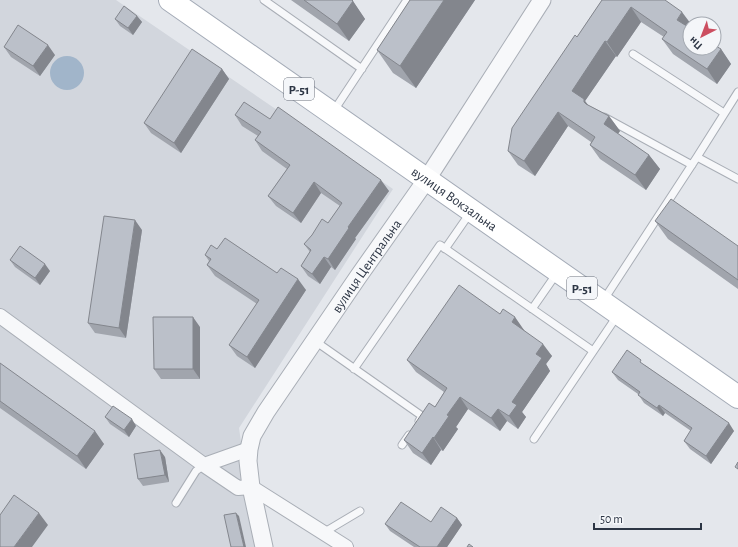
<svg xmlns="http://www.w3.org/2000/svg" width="738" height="547" viewBox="0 0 738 547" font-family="'Alegreya Sans',sans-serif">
  <rect width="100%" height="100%" fill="#e4e7ec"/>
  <path fill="#d2d6dd" d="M0 0H116L393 189 239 428 256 547H0Z"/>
  <path fill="#a1b5ca" d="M50 73a17 17 0 1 1 34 0a17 17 0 1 1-34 0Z"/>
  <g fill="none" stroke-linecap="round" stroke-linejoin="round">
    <defs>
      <path id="service" d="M264 0 362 69
        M633 54 724 113
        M333 112 407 0
        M604 117 692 165
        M697 157 738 179
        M445 249 470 213
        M603 301 697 157 738 92
        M532 309 557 273
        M315 341 422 416 419 421
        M354 369 440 245 593 351
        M534 439 617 316
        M402 445 409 435
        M176 503 196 471 204 465
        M323 533 360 511"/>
      <path id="minor" d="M0 316 204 465 238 488 251 487 346 547
        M204 465 249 449"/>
      <g id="tertiary">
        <path id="s1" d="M264 547 251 487 248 461 249 449 252 436 266 412 358 277 427 179 542 0"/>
      </g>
      <g id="primary">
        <path id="s2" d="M170 0C360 132 549 265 738 397"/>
      </g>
    </defs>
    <use href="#service" stroke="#a9aeb6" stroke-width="9"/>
    <use href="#minor" stroke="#a9aeb6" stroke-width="16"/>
    <use href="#tertiary" stroke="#a9aeb6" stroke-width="19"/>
    <use href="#primary" stroke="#a4abb7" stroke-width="24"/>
    <use href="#service" stroke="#f7f8fa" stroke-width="7"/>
    <use href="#minor" stroke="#f7f8fa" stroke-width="14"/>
    <use href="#tertiary" stroke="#f7f8fa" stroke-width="17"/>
    <use href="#primary" stroke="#fff" stroke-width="22"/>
  </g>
  <path fill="#a1a5ad" d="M291 0H352L365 19 349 41Z
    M410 0H475L416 88 393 73 377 50Z
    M602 0H665L690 48 721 49 731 64 717 84 673 54 662 39 664 37 641 22 617 57 616 56 585 101 588 105 609 116 620 131 618 134 649 155 660 169 646 190 600 159 590 145 591 142 568 126 535 176 518 165 508 151 577 37Z
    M137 16 142 22 133 35 120 26 115 19Z
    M4 47 55 55 40 76 11 57Z
    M222 69 229 79 181 153 151 133 144 123Z
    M235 115 270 119 389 191 355 238 356 239 335 270 331 267 320 284 308 276 301 266 310 252 304 244 328 223 340 206 321 193 301 223 276 206 268 196 287 169 262 151 255 140 258 136 242 126Z
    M655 221 738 246V289L668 239Z
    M142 230 126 338 95 333 88 323Z
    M217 249 277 273 306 290 255 368 237 356 229 345 257 304 215 276 207 265 209 261 205 255Z
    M10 260 50 271 40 285 15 267Z
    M500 314 524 330 552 356 546 364 550 371 522 412 526 417 518 429 507 421 500 431 468 409 456 427 458 429 443 451 441 450 431 465 413 453 404 440 435 407 444 392 416 372 407 360Z
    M200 327V379H161L154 369Z
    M0 363 104 444 86 469 0 408Z
    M645 365 734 431 711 464 690 449 684 441 691 431 665 413 663 416 644 403 638 394 618 380 612 372Z
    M105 417 136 426 129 437 110 424Z
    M165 457 169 482 143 486 138 479Z
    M457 518 462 525 447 547H414L390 531 385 524 431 522Z"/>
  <path fill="#83868d" d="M444 0H475L416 88 400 66Z
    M353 1 365 19 349 41 337 24Z
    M631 7 641 22 617 57 607 42Z
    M682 12 691 24H690V30L677 20Z
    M137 16 142 22 133 35 128 28Z
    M605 41 616 56 585 101 594 113 572 91Z
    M48 45 55 55 40 76 33 66Z
    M721 49 731 64 717 84 707 69Z
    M222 69 229 79 181 153 174 143Z
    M558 112 568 126 535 176 524 161Z
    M609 116 620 131 614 139 604 124Z
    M649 155 660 169 646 190 635 175Z
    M381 180 389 191 355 238 356 239 335 270 328 259 348 227Z
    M314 182 321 193 301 223 293 213Z
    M135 220 142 230 126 338 119 328Z
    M324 257 331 267 320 284 312 274Z
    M45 264 50 271 40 285 35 278Z
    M298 279 306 290 255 368 247 357Z
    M193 317 200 327V379L193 369Z
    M515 317 524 330 521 335 512 322Z
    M543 344 552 356 546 364 550 371 522 412 526 417 518 429 509 416 512 402 536 354Z
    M460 397 468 409 456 427 458 429 443 451 434 438 447 415Z
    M659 405 665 413 663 416 657 408Z
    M498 409 507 421 500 431 491 418Z
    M132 419 136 426 129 437 124 430Z
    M729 423 734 431 711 464 706 456Z
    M95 431 104 444 86 469 77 456Z
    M433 437 441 450 431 465 422 453Z
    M160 450 165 457 169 482 165 475Z
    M39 513 48 525 32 547H14Z
    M236 513 239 516 246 547H244Z
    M457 518 462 525 447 547H437Z"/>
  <path fill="#bbc0c9" stroke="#83868d" d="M304 0H352L353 1 337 24Z
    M410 0H444L400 66 377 50Z
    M602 0H665L682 12 677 20 690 28V48H714V45L721 49 707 69 662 39 667 32 631 7 607 42 605 41 572 91 584 99V102L586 104 609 116 604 124 649 155 635 175 590 145 595 137 558 112 524 161 508 151 512 128 575 35 577 37Z
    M124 6 137 16 128 28 115 19Z
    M18 25 48 45 33 66 4 47Z
    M192 49 222 69 174 143 144 123Z
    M244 102 270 119 278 107 381 180 348 227 349 228 328 259 324 257 312 274 301 266 311 250 304 244 312 235 322 219 328 223 342 203 314 182 293 213 268 196 290 165 255 140 261 132 235 115Z
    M671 199 738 246V280L655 221Z
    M104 216 135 220 119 328 88 323Z
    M225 238 277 273 281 268 298 279 247 357 229 345 259 300 207 265 211 259 205 255 211 245 217 249Z
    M20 246 45 264 35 278 10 260Z
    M459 285 500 314 503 309 515 317 512 322 543 344 536 354 542 358 512 402 517 405 509 416 498 409 491 418 460 397 447 415 449 416 434 438 433 437 422 453 404 440 429 403 435 407 447 388 407 360Z
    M153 317H193V369H154Z
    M627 350 641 360 640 362 729 423 706 456 684 441 692 428 659 405 657 408 638 395 640 392 612 372Z
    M0 363 95 431 77 456 0 401Z
    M113 406 132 419 124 430 105 417Z
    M160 450 165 475 138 479 134 454Z
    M738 462V469L735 467Z
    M14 495 39 513 14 547H0V515Z
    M401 502 431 522 441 507 457 518 437 547H420L385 524Z
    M236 513 244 547H231L224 515Z
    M469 544 473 547H467Z"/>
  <g text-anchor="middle" stroke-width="3" stroke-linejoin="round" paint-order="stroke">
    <g fill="#f4f6f9" stroke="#686f7a" stroke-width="1">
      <rect x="284" y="78" width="30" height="22" rx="3"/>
      <rect x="567" y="277" width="30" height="22" rx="3"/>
    </g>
    <g font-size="13" font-weight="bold" fill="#2c3544">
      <text x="299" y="94">Р-51</text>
      <text x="582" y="293">Р-51</text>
    </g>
    <g font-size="14" fill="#2c3544" stroke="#f4f6f9">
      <text dy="5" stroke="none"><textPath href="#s2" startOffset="347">вулиця Вокзальна</textPath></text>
      <text dy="5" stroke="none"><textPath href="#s1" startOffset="318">вулиця Центральна</textPath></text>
    </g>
  </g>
  <g transform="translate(702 36) rotate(222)"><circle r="19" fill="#f4f6f9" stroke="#a4a9b1"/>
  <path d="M0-3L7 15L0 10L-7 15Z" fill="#cc4e60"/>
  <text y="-6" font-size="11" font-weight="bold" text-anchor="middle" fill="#2c3544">Пн</text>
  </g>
  <path d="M594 523v6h107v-6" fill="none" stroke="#2c3544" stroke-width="2"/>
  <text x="600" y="523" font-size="12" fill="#2c3544" stroke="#f4f6f9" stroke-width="3" paint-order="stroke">50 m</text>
</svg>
